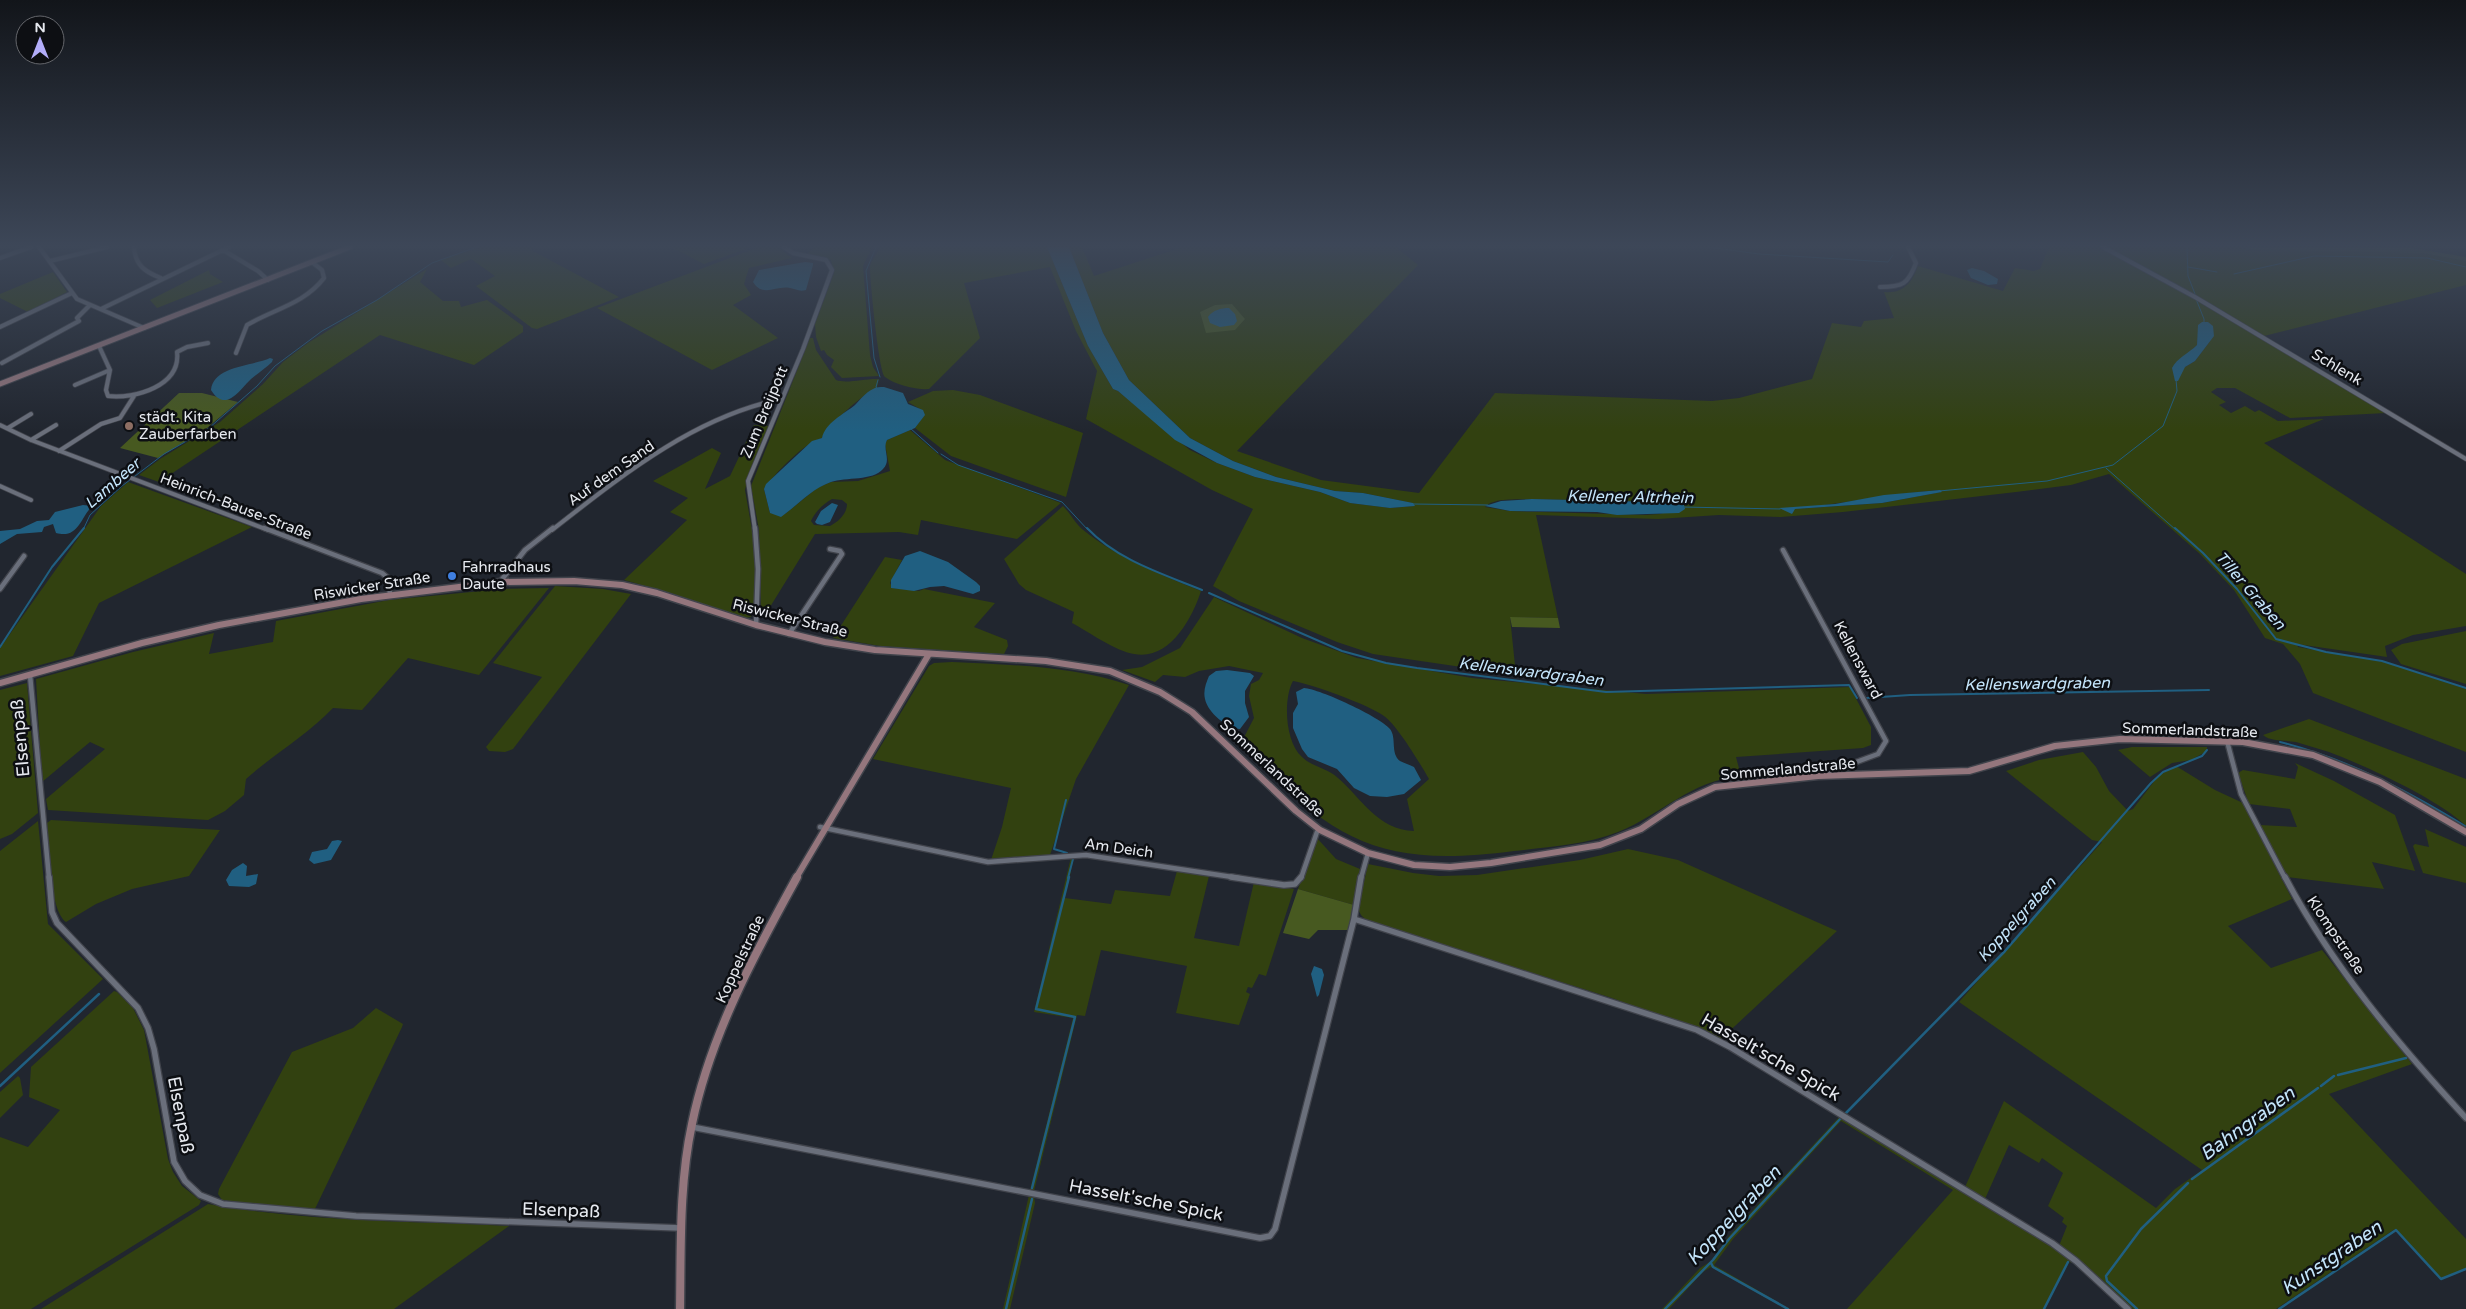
<svg xmlns="http://www.w3.org/2000/svg" width="2466" height="1309" viewBox="0 0 2466 1309" font-family="'Varela Round',sans-serif">
  <rect width="100%" height="100%" fill="#21262f"/>
  <path fill="#324110" fill-rule="evenodd" d="M481 247H535L531 250 619 297 537 329 532 328 476 286 495 276 471 259 451 268 441 260Z
    M671 247H751L704 264Z
    M759 247H778L792 258 749 268 744 284 751 295 733 305 778 338 712 370 597 308Z
    M814 247H872L863 266 870 355 873 367 879 376 842 378 831 367 834 360 827 355 824 350 821 351 816 337 815 324 834 273 831 260 807 254Z
    M879 247H1047L1088 346 1113 389 1118 391 1190 450 1217 463 1255 477 1320 492 1350 503 1391 508 1414 506 1412 503 1363 493 1335 491 1276 477 1233 461 1190 438 1129 380 1103 333 1069 247H1082L1094 276 1183 247H1396L1418 265 1237 451 1321 480 1419 493 1495 393 1712 401 1739 398 1812 379 1832 323 1861 327 1864 321 1894 318 1884 292C1903 294 1912 283 1918 266L2003 291 2015 268 2034 271 2040 269 2049 247H2099L2112 253 2177 287 2386 413 2290 418 2235 388H2217L2211 392 2226 402 2219 405 2231 413 2245 406 2255 412 2259 410 2278 421 2324 419 2264 443 2466 574V626L2413 635 2385 646 2387 657 2297 644 2298 647 2384 662 2466 689V752L2313 693 2300 664 2283 644 2265 638 2234 590 2200 554 2109 474 2071 485 2016 492 1843 512 1781 517 1719 515 1658 519 1536 515 1558 618 1510 617 1516 675 1373 654 1337 642 1239 601 1213 586 1253 509 1212 490 1086 419 1097 371 1076 331 1050 267 964 283 980 338 929 389C917 390 895 385 885 377 879 373 870 280 870 268 870 260 878 255 879 247ZM2199 325 2210 341 2195 361 2185 367 2182 358 2186 357 2197 345ZM1939 490 1941 492 1882 503 1795 509C1844 503 1891 494 1939 490ZM1532 499 1657 502 1662 499 1684 505 1660 514 1645 515 1510 511 1485 507C1494 497 1519 500 1532 499Z
    M2105 247H2244L2252 250 2423 253 2466 261V285L2264 336Z
    M427 269 420 282 443 301H459L461 307 487 300 523 326V332L474 365 380 335 159 482 139 475 160 459 220 422 263 384 283 362 308 343Z
    M209 270 210 274 223 282 157 308 150 300Z
    M53 272 67 292 28 312 0 298V294Z
    M810 338H813L816 350 836 380C847 384 866 378 879 379L877 388C866 391 825 428 822 438 804 443 775 473 764 489L770 513 785 514 817 488 831 482 858 481 890 471 885 444 887 440 910 430 945 460 1061 503 1017 539 921 520 918 535 899 532 815 534 770 607 761 615 759 530 751 486ZM832 499 842 500 847 504C847 514 838 522 830 526L814 525 811 521C815 512 823 504 832 499Z
    M953 390 980 395 1083 433 1066 497 951 456 915 428 923 417 920 409 908 402 933 391Z
    M754 425 769 426 750 470 745 490 755 547V603L751 617 745 618 671 593 624 580 687 520 670 512 688 498 653 481 712 448 721 453 705 489 730 476Z
    M128 482 252 527 99 603 73 656 0 676V648L101 506Z
    M1063 506C1070 513 1076 524 1082 529 1117 558 1160 574 1201 591 1192 619 1169 661 1134 654 1115 651 1089 632 1072 623L1074 612 1026 590 1019 584 1004 559Z
    M885 557 902 560 890 583 893 588 919 591 924 589 995 603 974 627 1007 640 1008 646 1004 654 880 646 833 638Z
    M555 586 603 589 631 594 513 749 505 752 489 751 486 747 542 677 493 663Z
    M549 588 479 675 408 658 362 710 333 708C306 736 274 754 246 779L244 795 225 811 208 820 48 810 46 799 105 749 90 742 42 782 36 679 133 652 214 633 209 654 273 642 276 621 389 600 502 589Z
    M1214 597 1302 638 1357 658 1472 678 1646 694 1850 687 1871 727V745L1863 748 1736 757 1741 776C1689 781 1663 814 1618 832 1585 845 1548 847 1514 851 1378 869 1333 840 1240 745L1254 718 1249 696 1251 684 1259 680 1263 673 1229 666 1199 671 1185 677 1163 675 1155 682 1122 670 1142 667 1180 648ZM1293 681C1312 684 1369 705 1384 716 1397 725 1421 765 1429 779L1407 799 1414 831C1378 830 1362 799 1338 778 1328 768 1312 767 1302 757 1285 742 1283 699 1293 681Z
    M2466 631V684L2401 664 2391 650 2402 644Z
    M952 662C1012 665 1072 666 1129 685L1076 779 1050 855 991 860 1002 827 1011 788 873 759 929 666 934 663Z
    M27 683 38 813 12 834 0 839V690Z
    M2309 719 2466 779V826C2440 800 2364 765 2329 752 2318 749 2307 745 2296 742 2285 740 2271 742 2263 735Z
    M2132 747H2207V751L2191 760 2172 763 2150 777 2118 750Z
    M2083 752 2096 767 2109 791 2128 811 2133 809 2159 775 2176 766 2215 790 2243 803 2292 899 2228 926 2271 968 2322 950 2412 1064 2329 1094 2466 1239V1269L2440 1278 2395 1229 2276 1309H2133L2101 1279 2059 1246 2067 1226 2062 1222 2064 1218 2048 1206 2063 1173 2042 1158 2039 1163 2009 1145 1985 1199 1965 1187 2004 1101 2156 1208 2175 1189 2202 1170 1959 1002 2102 842 2092 840 2006 771 2039 760Z
    M2295 763 2334 781 2395 815 2415 871 2372 862 2384 889 2287 877 2260 825 2297 827 2290 809 2249 804 2238 773 2243 770 2295 779 2298 767Z
    M51 820 220 830 189 876 132 889 96 904 66 922C49 909 49 845 47 823Z
    M38 821 48 924 103 979 0 1073V851Z
    M2425 829 2466 847V883L2423 873 2413 846 2415 844 2429 847Z
    M1317 838 1336 859 1360 869 1354 905 1298 889Z
    M1628 849 1678 860 1837 931 1721 1039 1612 998 1367 921 1361 915 1358 909 1368 864 1413 873 1439 876 1477 875 1580 860Z
    M1071 857H1074L1065 898 1111 904 1115 890 1170 896 1177 871 1209 876 1194 938 1239 946 1254 882 1294 889 1266 976 1259 974 1252 988 1248 987 1246 992 1250 994 1239 1025 1176 1013 1187 966 1101 950 1085 1016 1077 1015 1034 1191 1030 1190 1073 1018 1034 1012Z
    M114 991 117 992 133 1008 144 1030 168 1159 173 1172 182 1186 201 1201 199 1205 31 1309H0V1137L28 1147 60 1110 29 1097 31 1067Z
    M376 1008 403 1024 402 1027 314 1211 222 1200 218 1194 219 1189 292 1052 353 1028Z
    M18 1076 20 1078 23 1095 0 1118V1092Z
    M1840 1116 2050 1245 2074 1263 2069 1262 2045 1309H1847L1953 1190 1841 1121 1733 1239 1714 1265 1790 1309H1786L1711 1267 1703 1272 1669 1309H1662L1700 1268 1711 1261 1729 1236Z
    M1029 1195 1034 1196 1035 1203 1010 1309H1003Z
    M208 1204C307 1222 409 1221 509 1226L394 1309H41Z"/>
  <path fill="#475920" d="M2244 247H2406L2466 257V261L2423 253 2252 250Z
    M1232 304 1245 319 1235 330 1206 333 1200 312 1215 305Z
    M179 393H202L238 402 207 428 158 458 120 448Z
    M1510 617 1558 618 1560 628 1512 627Z
    M1298 889 1354 905 1349 930H1318L1309 939 1283 933Z"/>
  <path fill="#205f81" d="M1047 247H1069L1103 333 1129 380 1190 438 1233 461 1276 477 1335 491 1363 493 1413 503 1415 506 1390 508 1350 503 1320 492 1255 477 1217 463 1175 440 1118 391 1113 389 1088 346Z
    M805 262 813 263V265L806 290C799 292 796 289 790 288 776 285 763 298 753 282L759 270Z
    M1972 268 1984 271 1998 279 1997 284 1988 285 1971 278 1967 270Z
    M1229 308 1235 314 1237 321 1234 325 1220 327 1210 323 1208 317C1213 310 1221 308 1229 308Z
    M2202 322H2208L2213 326 2214 336 2195 361 2185 367 2178 381H2175L2172 368C2177 358 2189 353 2197 345L2198 325Z
    M270 358 273 359 272 362C266 368 258 373 251 379 240 389 226 414 211 390 213 366 253 366 270 358Z
    M884 387 903 393 908 404 923 410 925 415 915 428 887 440C882 450 892 460 883 469 873 481 846 477 831 482 811 489 798 505 781 517L770 513 764 489 766 484 812 441 822 438C825 423 844 414 855 405 861 399 865 393 873 389 876 387 880 387 884 387Z
    M1940 490 1942 492 1882 503 1795 509 1792 514 1779 508 1835 504 1884 495Z
    M1532 499 1657 502 1665 499 1684 505 1685 509 1679 513 1617 515 1597 512 1510 511 1485 506 1501 501Z
    M832 503 838 505 830 522 822 525 817 524 815 522 821 511Z
    M83 505 92 506C80 519 78 539 56 533L53 524 44 527 42 532 17 534 0 544V531L20 529 37 521 49 520 55 512Z
    M920 551 948 562 976 582 980 586V591L973 594 944 586 930 587 914 591 891 588V580L905 556Z
    M1227 670 1250 673 1254 676 1245 691V703L1249 717 1240 729C1227 728 1208 713 1205 699 1203 691 1206 683 1209 676L1216 671Z
    M1304 688C1320 689 1380 717 1390 729 1397 738 1390 753 1400 761 1404 763 1410 765 1414 767L1421 780 1404 794 1387 797 1370 796 1354 788 1337 769 1308 757 1302 749 1293 728V713L1298 704 1296 692Z
    M338 840 342 841 331 860 314 864 309 860 312 852 327 849 332 841Z
    M243 863 247 866 246 876 258 874 256 884 249 887 229 886 226 880 232 870Z
    M1314 966 1322 969 1324 975 1319 995 1317 997 1311 974Z"/>
  <g fill="none" stroke-linecap="round" stroke-linejoin="round">
    <path stroke="#205f81" stroke-width="1" d="M876 247 866 271 874 358 880 377
      M1708 247 1759 254 1888 262 1893 255
      M2187 247 2188 276 2195 294
      M2188 267 2217 272
      M2234 274 2314 256 2427 258 2466 267
      M2196 299 2204 319V325
      M878 380 876 387 878 390
      M910 428 938 453
      M941 454 958 465 1062 502 1088 530
      M2106 468 2176 530
      M1939 491 2047 481 2113 465 2163 426 2177 391 2176 379
      M1412 504 1488 505
      M1682 507 1780 509
      M83 530 90 515 122 486 164 454 209 428 257 386 275 366 322 331 377 300 432 263 477 247"/>
    <path stroke="#205f81" stroke-width="2" d="M1087 528C1117 560 1163 574 1202 590
      M2175 528 2203 553 2237 589 2276 639 2326 652 2382 661 2466 688
      M1209 593 1342 651 1386 663 1417 668 1606 692 1849 685 1857 698
      M0 647 52 567 84 528
      M1866 698 1910 695 2209 690
      M2280 742C2347 759 2406 790 2465 826
      M1066 800 1054 849 1067 853
      M1068 878 1073 859
      M2068 878 2151 783 2163 772 2202 756 2207 750"/>
    <path stroke="#205f81" stroke-width="2.5" d="M2338 1075 2406 1058
      M0 1086 99 994
      M2321 1086 2334 1076
      M1846 1113 2005 951 2069 877
      M2192 1179 2318 1088
      M1032 1188 1075 1017 1036 1009 1069 877
      M1711 1263 1713 1267 1788 1309
      M1006 1309 1032 1199
      M1665 1309 1713 1260 1729 1239 1841 1118
      M2044 1309 2068 1262
      M2137 1309 2107 1281 2106 1276 2141 1229 2188 1183
      M2279 1309 2396 1230 2441 1279 2466 1269"/>
    <defs>
      <path id="street-far2" d="M39 247 77 299 144 328
        M134 247C135 265 145 272 161 278
        M2103 247 2195 297 2466 459
        M223 250 258 271 268 280
        M0 258 31 247
        M50 261 107 247
        M1880 287C1903 287 1908 284 1916 263L1908 247
        M101 309 229 247
        M0 327 72 293
        M99 346 110 370 106 390 108 396C135 399 181 386 177 352L187 347 208 343
        M236 353 247 325C274 309 304 304 324 278L322 270 313 263
        M2 363 79 321 77 318 90 305
        M75 385 110 370
        M0 425 31 440 268 530
        M8 428 31 414
        M31 440 56 425
        M59 451 101 424 120 418 134 396
        M0 486 31 500
        M552 530C620 477 695 416 782 399
        M755 530 748 481 803 349 832 270 826 260 793 253 784 247"/>
      <path id="street-far1" d="M264 528 382 573 388 578 390 594
        M755 528 758 569 756 625
        M1783 550 1886 741 1878 754 1824 774
        M500 582 525 550 553 528
        M0 589 24 556
        M789 634 842 554 840 551 830 549
        M30 675 49 878
        M2227 741 2241 794 2285 878
        M820 827 988 862 1086 855 1239 878
        M1301 878 1317 832 1320 830
        M1361 878 1368 853"/>
      <path id="street" d="M49 877 52 912 57 923 138 1008 148 1028 154 1049 174 1162 185 1181 200 1195 223 1204 356 1216 681 1228
        M1231 877 1284 885 1295 884 1301 877
        M2285 877C2332 966 2398 1044 2466 1118
        M1354 919 1697 1030 1730 1047 2052 1243 2076 1261 2128 1309
        M692 1127 1260 1238 1270 1236 1275 1229 1354 919 1361 877"/>
      <path id="secondary-far2" d="M0 384 350 247"/>
      <path id="secondary-far1" d="M0 683 142 643 219 625 361 599 500 582 574 581 622 585 657 593 756 625 825 642 875 650 1046 661 1110 671 1160 692 1192 712 1296 811 1320 830 1368 853 1414 865 1450 867 1491 863 1600 845 1641 829 1678 804 1715 787 1818 776 1969 771 2055 746 2120 739 2243 742 2313 755 2380 782 2466 832
        M796 878 929 654"/>
      <path id="secondary" d="M680 1309C681 1247 679 1184 692 1124 710 1036 754 955 797 877"/>
    </defs>
    <use href="#street-far2" stroke="#40434b" stroke-width="5.5"/>
    <use href="#street-far1" stroke="#40434b" stroke-width="7"/>
    <use href="#street" stroke="#40434b" stroke-width="8"/>
    <use href="#secondary-far2" stroke="#40434b" stroke-width="7"/>
    <use href="#secondary-far1" stroke="#40434b" stroke-width="9"/>
    <use href="#secondary" stroke="#40434b" stroke-width="11"/>
    <use href="#street-far2" stroke="#6a6f7b" stroke-width="4"/>
    <use href="#street-far1" stroke="#6a6f7b" stroke-width="4.5"/>
    <use href="#street" stroke="#6a6f7b" stroke-width="5.5"/>
    <use href="#secondary-far2" stroke="#94767d" stroke-width="5"/>
    <use href="#secondary-far1" stroke="#94767d" stroke-width="6"/>
    <use href="#secondary" stroke="#94767d" stroke-width="8"/>
  </g>
  <linearGradient id="sky" x2="0" y2="1"><stop stop-color="#12151a"/><stop offset="0.57" stop-color="#3d4758"/><stop offset="1" stop-color="#3d4758" stop-opacity="0"/></linearGradient>
  <rect width="2466" height="431" fill="url(#sky)"/>
  <circle fill="#8d6e63" stroke="#0d0f13" stroke-width="2" cx="129" cy="426" r="5"/>
  <circle fill="#3f7fe0" stroke="#0d0f13" stroke-width="2" cx="452" cy="576" r="5"/>
  <g text-anchor="middle" stroke-width="5" stroke-linejoin="round" paint-order="stroke">
    <g font-size="15" fill="#e6e9ef" stroke="#0d0f13">
      <text transform="translate(2337 367) rotate(31)" y="5">Schlenk</text>
      <text transform="translate(764 412) rotate(-67)" y="5">Zum Breijpott</text>
      <text transform="translate(611 473) rotate(-35)" y="5">Auf dem Sand</text>
      <text transform="translate(236 506) rotate(21)" y="5">Heinrich-Bause-Straße</text>
      <text transform="translate(372 586) rotate(-9)" y="5">Riswicker Straße</text>
      <text transform="translate(790 618) rotate(14)" y="5">Riswicker Straße</text>
      <text transform="translate(1858 660) rotate(62)" y="5">Kellensward</text>
      <text transform="translate(2190 730) rotate(2)" y="5">Sommerlandstraße</text>
      <text transform="translate(1272 768) rotate(43)" y="5">Sommerlandstraße</text>
      <text transform="translate(1788 769) rotate(-5)" y="5">Sommerlandstraße</text>
      <text transform="translate(1119 848) rotate(8)" y="5">Am Deich</text>
      <text transform="translate(2336 935) rotate(56)" y="5">Klompstraße</text>
      <text transform="translate(740 959) rotate(-65)" y="5">Koppelstraße</text>
    </g>
    <g font-size="15" fill="#e6e9ef" stroke="#0d0f13" text-anchor="start">
      <text x="139" y="422">städt. Kita<tspan x="139" dy="17">Zauberfarben</tspan></text>
      <text x="462" y="572">Fahrradhaus<tspan x="462" dy="17">Daute</tspan></text>
    </g>
    <g font-size="16" font-style="italic" fill="#c4e5fb" stroke="#0d0f13">
      <text transform="translate(112 483) rotate(-41)" y="6">Lambeer</text>
      <text transform="translate(1630 496) rotate(1)" y="6">Kellener Altrhein</text>
      <text transform="translate(2251 590) rotate(49)" y="6">Tiller Graben</text>
      <text transform="translate(1531 671) rotate(7)" y="6">Kellenswardgraben</text>
      <text transform="translate(2037 683) rotate(-1)" y="6">Kellenswardgraben</text>
      <text transform="translate(2016 919) rotate(-48)" y="6">Koppelgraben</text>
    </g>
    <g font-size="18" fill="#e6e9ef" stroke="#0d0f13">
      <text transform="translate(20 738) rotate(-95)" y="6">Elsenpaß</text>
      <text transform="translate(1771 1057) rotate(30)" y="6">Hasselt'sche Spick</text>
      <text transform="translate(181 1115) rotate(79)" y="6">Elsenpaß</text>
      <text transform="translate(1146 1200) rotate(11)" y="6">Hasselt'sche Spick</text>
      <text transform="translate(561 1210) rotate(2)" y="6">Elsenpaß</text>
    </g>
    <g font-size="19" font-style="italic" fill="#c4e5fb" stroke="#0d0f13">
      <text transform="translate(2247 1123) rotate(-36)" y="7">Bahngraben</text>
      <text transform="translate(1733 1215) rotate(-47)" y="7">Koppelgraben</text>
      <text transform="translate(2331 1257) rotate(-34)" y="7">Kunstgraben</text>
    </g>
  </g>
  <g transform="translate(40 40)"><circle r="24" fill="#0d0f13" stroke="#64666b"/>
  <path d="M0-4L9 19L0 12L-9 19Z" fill="#b2adf9"/>
  <text y="-8" font-size="14" font-weight="bold" text-anchor="middle" fill="#e6e9ef">N</text>
  </g>
</svg>
